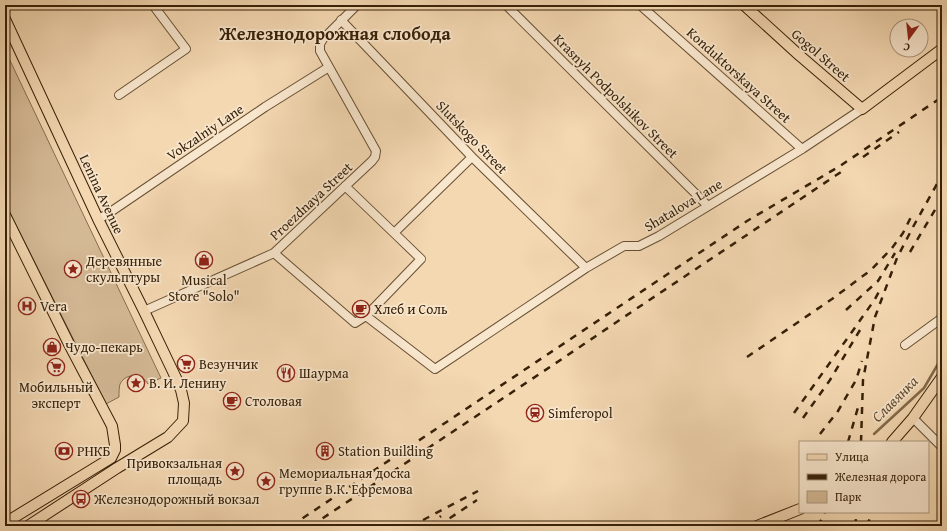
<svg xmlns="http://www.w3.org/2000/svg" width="947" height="531" viewBox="0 0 947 531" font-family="'Gentium Book Plus',serif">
  <rect width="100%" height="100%" fill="#f4d8b2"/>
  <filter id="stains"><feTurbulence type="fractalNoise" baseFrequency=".005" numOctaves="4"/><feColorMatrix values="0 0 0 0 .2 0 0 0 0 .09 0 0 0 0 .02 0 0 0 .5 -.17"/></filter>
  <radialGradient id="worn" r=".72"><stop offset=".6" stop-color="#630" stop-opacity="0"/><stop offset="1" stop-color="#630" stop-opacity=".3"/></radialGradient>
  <path fill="#d4b995" stroke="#866d4e" d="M5 50 161 378 148 384C146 381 144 379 140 377 133 374 124 376 120 384 119 388 119 392 119 397L106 404 5 203Z"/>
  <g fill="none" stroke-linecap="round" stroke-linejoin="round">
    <path stroke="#826a4b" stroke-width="2.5" d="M874 434 924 388 942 357"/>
    <defs>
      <path id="minor" d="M506 5 708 206
        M640 5 802 149
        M341 20 472 157 586 268
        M119 95 186 49 153 5
        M345 186 394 233 472 157
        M98 219 106 215 265 107 329 67
        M274 253 355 323 366 316 435 369 586 268 624 246H639L659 236 802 149 862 109
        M144 311 274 253 372 161 375 157 376 151 320 51V44L323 39 357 5
        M366 316 421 259 394 233
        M905 345 942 318
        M913 418 942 447"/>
      <path id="major" d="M744 5 799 55 862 109 942 49
        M5 19 98 219 144 311 176 378 181 390 184 403 183 421 168 437 117 468 28 526
        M5 215 70 346 112 426 115 445V450L111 458 5 523
        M892 442 913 418 942 377
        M757 526 800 509"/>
    </defs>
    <use href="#minor" stroke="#664f32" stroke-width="10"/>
    <use href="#major" stroke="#372108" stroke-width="12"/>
    <use href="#minor" stroke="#f8e6cd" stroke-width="8"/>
    <use href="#major" stroke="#f4d8b2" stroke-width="10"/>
    <path stroke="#372108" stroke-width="2.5" stroke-dasharray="7 7" stroke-linecap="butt" d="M863 157 899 132
      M910 252 942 198
      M846 310 878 281 895 253
      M747 357 832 299 871 270 892 248 903 233 912 215
      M794 413 854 329 875 299 881 288
      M803 418 830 380 860 330
      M820 434 838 411 856 380 862 361
      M848 442 859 404
      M861 442 863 380 875 317 897 258 913 227 942 175
      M423 520 478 491
      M291 526 747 221 840 166 942 97
      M311 526 553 365 633 311 841 172
      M429 526 441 516
      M438 526 477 500
      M818 526 825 512
      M855 526 857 512
      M867 526 872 512"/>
  </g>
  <defs>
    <symbol id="shop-ring" viewBox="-11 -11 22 22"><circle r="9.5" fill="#f8e6cd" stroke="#8f2418" stroke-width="1.5"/><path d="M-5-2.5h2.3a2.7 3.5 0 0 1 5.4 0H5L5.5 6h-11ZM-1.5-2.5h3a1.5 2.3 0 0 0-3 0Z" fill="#8f2418"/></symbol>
    <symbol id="sight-ring" viewBox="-11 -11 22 22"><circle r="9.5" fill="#f8e6cd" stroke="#8f2418" stroke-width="1.5"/><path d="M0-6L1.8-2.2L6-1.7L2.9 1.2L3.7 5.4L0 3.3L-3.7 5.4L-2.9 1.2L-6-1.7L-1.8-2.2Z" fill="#8f2418"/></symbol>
    <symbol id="hospital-ring" viewBox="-11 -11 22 22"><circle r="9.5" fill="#f8e6cd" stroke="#8f2418" stroke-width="1.5"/><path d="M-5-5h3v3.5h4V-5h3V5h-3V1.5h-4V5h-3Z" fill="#8f2418"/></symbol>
    <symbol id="cafe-ring" viewBox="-11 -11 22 22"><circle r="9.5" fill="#f8e6cd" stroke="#8f2418" stroke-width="1.5"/><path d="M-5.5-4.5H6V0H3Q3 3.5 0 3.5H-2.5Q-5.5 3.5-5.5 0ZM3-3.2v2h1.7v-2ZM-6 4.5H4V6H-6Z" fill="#8f2418"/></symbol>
    <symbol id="supermarket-ring" viewBox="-11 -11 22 22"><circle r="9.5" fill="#f8e6cd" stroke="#8f2418" stroke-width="1.5"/><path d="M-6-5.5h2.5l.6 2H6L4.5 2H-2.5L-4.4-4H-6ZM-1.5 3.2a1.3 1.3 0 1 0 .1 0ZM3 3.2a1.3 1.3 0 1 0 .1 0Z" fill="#8f2418"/></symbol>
    <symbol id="restaurant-ring" viewBox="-11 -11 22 22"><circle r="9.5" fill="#f8e6cd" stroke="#8f2418" stroke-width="1.5"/><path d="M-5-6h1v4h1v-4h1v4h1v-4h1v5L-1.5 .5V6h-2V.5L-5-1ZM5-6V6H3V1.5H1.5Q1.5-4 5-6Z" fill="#8f2418"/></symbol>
    <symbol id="station-ring" viewBox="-11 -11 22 22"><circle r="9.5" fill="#f8e6cd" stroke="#8f2418" stroke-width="1.5"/><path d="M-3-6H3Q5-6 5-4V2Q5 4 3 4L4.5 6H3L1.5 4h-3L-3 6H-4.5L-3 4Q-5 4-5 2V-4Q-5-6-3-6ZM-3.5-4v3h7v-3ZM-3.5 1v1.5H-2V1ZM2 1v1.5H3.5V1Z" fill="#8f2418"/></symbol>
    <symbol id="bank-ring" viewBox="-11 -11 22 22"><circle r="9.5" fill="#f8e6cd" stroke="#8f2418" stroke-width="1.5"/><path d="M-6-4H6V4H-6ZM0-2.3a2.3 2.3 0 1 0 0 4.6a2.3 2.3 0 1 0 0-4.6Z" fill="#8f2418"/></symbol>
    <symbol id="building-ring" viewBox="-11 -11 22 22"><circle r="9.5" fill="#f8e6cd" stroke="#8f2418" stroke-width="1.5"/><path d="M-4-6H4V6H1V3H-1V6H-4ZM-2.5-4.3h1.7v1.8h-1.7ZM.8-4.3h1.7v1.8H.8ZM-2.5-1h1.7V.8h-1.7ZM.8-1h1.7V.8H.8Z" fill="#8f2418"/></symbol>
    <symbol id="bus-ring" viewBox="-11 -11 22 22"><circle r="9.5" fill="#f8e6cd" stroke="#8f2418" stroke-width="1.5"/><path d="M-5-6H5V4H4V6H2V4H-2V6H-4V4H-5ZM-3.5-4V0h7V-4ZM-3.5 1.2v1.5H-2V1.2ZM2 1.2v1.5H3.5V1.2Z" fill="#8f2418"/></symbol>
  </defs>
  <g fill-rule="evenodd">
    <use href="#shop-ring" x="194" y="250" width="20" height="20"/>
    <use href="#sight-ring" x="63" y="259" width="20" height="20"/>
    <use href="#hospital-ring" x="17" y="296" width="20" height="20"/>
    <use href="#cafe-ring" x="351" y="299" width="20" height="20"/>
    <use href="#shop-ring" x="42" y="337" width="20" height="20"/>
    <use href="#supermarket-ring" x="176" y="354" width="20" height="20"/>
    <use href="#supermarket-ring" x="46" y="357" width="20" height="20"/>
    <use href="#restaurant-ring" x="276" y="363" width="20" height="20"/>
    <use href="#sight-ring" x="126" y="373" width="20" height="20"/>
    <use href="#cafe-ring" x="222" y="391" width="20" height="20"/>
    <use href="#station-ring" x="525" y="403" width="20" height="20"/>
    <use href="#bank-ring" x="54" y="441" width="20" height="20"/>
    <use href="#building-ring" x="315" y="441" width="20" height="20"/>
    <use href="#sight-ring" x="225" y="461" width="20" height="20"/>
    <use href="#sight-ring" x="256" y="471" width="20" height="20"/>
    <use href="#bus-ring" x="71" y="489" width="20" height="20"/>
  </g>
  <g text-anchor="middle" stroke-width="3.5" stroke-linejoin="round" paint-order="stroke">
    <g font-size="14" fill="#372108" stroke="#f8e6cd">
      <text transform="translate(821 55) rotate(41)" y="5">Gogol Street</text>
      <text transform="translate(739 75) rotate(42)" y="5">Konduktorskaya Street</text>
      <text transform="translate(616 96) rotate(45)" y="5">Krasnyh Podpolshikov Street</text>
      <text transform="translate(205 132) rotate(-34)" y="5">Vokzalniy Lane</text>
      <text transform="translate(472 137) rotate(46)" y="5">Slutskogo Street</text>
      <text transform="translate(102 194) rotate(65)" y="5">Lenina Avenue</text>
      <text transform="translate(311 201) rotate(-43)" y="5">Proezdnaya Street</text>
      <text transform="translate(683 205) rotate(-31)" y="5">Shatalova Lane</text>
    </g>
    <g font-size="14" fill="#372108" stroke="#f8e6cd" text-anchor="start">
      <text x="86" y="266">Деревянные<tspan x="86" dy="16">скульптуры</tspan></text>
      <text x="204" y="285" text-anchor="middle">Musical<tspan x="204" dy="16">Store "Solo"</tspan></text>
      <text x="40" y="311">Vera</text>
      <text x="374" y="314">Хлеб и Соль</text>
      <text x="65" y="352">Чудо-пекарь</text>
      <text x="199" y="369">Везунчик</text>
      <text x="299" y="378">Шаурма</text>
      <text x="149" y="388">В. И. Ленину</text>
      <text x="56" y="392" text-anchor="middle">Мобильный<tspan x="56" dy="16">эксперт</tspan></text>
      <text x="245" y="406">Столовая</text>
      <text x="548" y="418">Simferopol</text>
      <text x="77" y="456">РНКБ</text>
      <text x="338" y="456">Station Building</text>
      <text x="222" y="468" text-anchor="end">Привокзальная<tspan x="222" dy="16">площадь</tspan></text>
      <text x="279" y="478">Мемориальная доска<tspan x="279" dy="16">группе В.К. Ефремова</tspan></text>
      <text x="94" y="504">Железнодорожный вокзал</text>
    </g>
    <g font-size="15" font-style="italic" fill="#634b2f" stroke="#f8e6cd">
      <text transform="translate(895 399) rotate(-45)" y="5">Славянка</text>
    </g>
    <g font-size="18" font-weight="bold" fill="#372108" stroke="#f8e6cd">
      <text x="335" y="40">Железнодорожная слобода</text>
    </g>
  </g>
  <rect width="947" height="531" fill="none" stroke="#f4d8b2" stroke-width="20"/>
  <rect x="6" y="6" width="935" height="519" fill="none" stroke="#372108" stroke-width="2"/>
  <rect x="10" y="10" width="927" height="511" fill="none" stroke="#372108"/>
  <rect x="799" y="441" width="130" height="72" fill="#f8e6cd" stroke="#ab977e"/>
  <rect x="807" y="454" width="20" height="6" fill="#f4d8b2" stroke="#ab977e"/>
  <text x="835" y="461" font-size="12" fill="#372108">Улица</text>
  <rect x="807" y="474" width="20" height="6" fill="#372108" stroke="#ab977e"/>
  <text x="835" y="481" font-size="12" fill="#372108">Железная дорога</text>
  <rect x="807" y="491" width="20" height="12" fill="#d4b995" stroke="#ab977e"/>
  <text x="835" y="501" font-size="12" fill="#372108">Парк</text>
  <g transform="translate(909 38) rotate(195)"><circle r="19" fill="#f8e6cd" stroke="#ab977e"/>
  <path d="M0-3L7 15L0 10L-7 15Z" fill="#8f2418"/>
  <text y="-6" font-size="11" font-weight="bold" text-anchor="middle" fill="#372108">С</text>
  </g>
  <rect width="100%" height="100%" filter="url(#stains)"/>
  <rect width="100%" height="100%" fill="url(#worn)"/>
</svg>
